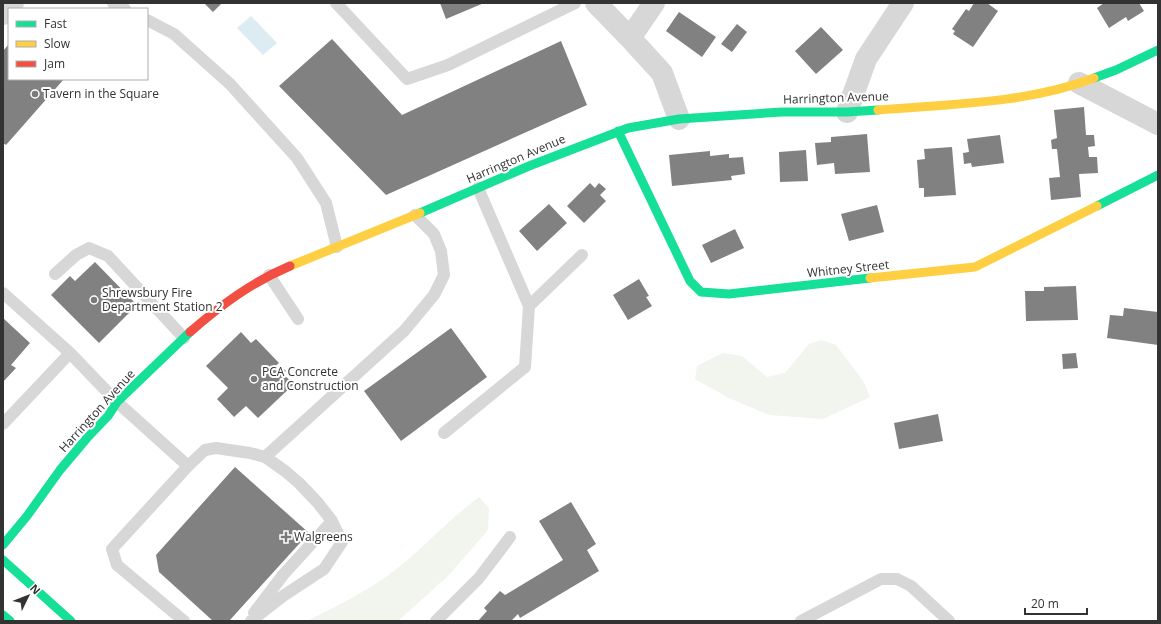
<svg xmlns="http://www.w3.org/2000/svg" width="1161" height="624" viewBox="0 0 1161 624" font-family="'Open Sans',sans-serif">
  <rect width="100%" height="100%" fill="#fff"/>
  <path fill="#f1f5ed" d="M821 340 836 345 864 382 870 397 823 419 769 415 729 398 695 379 697 366 723 353 742 356 767 377 785 373 809 344Z
    M479 497 489 508 488 530 449 575 398 621H307C341 604 376 587 405 562 430 541 452 517 479 497Z"/>
  <path fill="#ddebf3" d="M251 16 277 43 263 55 237 28Z"/>
  <path fill="#818181" d="M204 3H222L213 12Z
    M440 3H484L446 19Z
    M974 3H987L998 11 973 47 953 34 955 31 952 29 966 9 969 11Z
    M1104 3H1139L1144 11 1128 21 1126 17 1109 28 1097 8Z
    M679 12 716 37 702 57 666 31Z
    M737 24 747 32 732 52 721 44Z
    M821 27 843 50 816 74 795 51Z
    M332 39 402 115 561 41 587 105 386 195 279 86Z
    M9 44V79H64L6 145 3 143V51Z
    M1084 107 1086 135H1094L1095 146 1088 147 1089 157H1097L1098 173 1079 174 1081 197 1051 200 1049 178 1060 177 1057 149H1052L1051 140 1057 138 1054 110Z
    M867 134 870 172 835 174 834 163 817 165 815 143 831 142V137Z
    M1000 135 1004 163 972 167 971 163 964 164 963 153 969 152 967 139Z
    M952 147 956 195 924 197V188H919L917 160 925 159 924 149Z
    M806 150 808 181 780 182 779 152Z
    M710 151V156L729 154V158L743 157 745 174 731 176 732 180 672 186 669 155Z
    M590 183 595 188 599 183 606 189 600 195 606 201 584 223 567 206Z
    M549 204 567 223 537 251 519 231Z
    M877 205 884 232 849 241 841 214Z
    M735 229 744 248 711 263 702 245Z
    M95 262 137 305 99 343 51 295 70 276 75 281Z
    M639 279 649 296 646 297 652 306 628 320 613 295Z
    M1076 286 1078 320 1026 321 1025 291H1044V287Z
    M1124 308 1158 312V345L1107 338 1110 315 1123 316Z
    M3 318 30 343 11 365 16 368 3 382Z
    M451 328 487 377 401 441 364 391Z
    M241 332 251 343 256 339 279 363 274 367 277 369 281 366 286 371 283 374 294 384 258 418 246 406 234 417 217 399 228 388 206 366Z
    M1076 353 1078 368 1063 369 1062 354Z
    M938 414 943 441 899 449 894 423Z
    M235 467 309 533 229 621H213L159 572 156 555Z
    M571 502 596 544 587 550 599 571 520 618 518 614 511 621H478L487 611 484 608 500 591 505 595 563 560 539 521Z"/>
  <g fill="none" stroke-linecap="round" stroke-linejoin="round">
    <path stroke="#d7d7d7" stroke-width="12" d="M113 3 125 9
      M336 3 407 79 448 65 575 3
      M147 20 174 34 230 84 297 158 326 203 337 247
      M478 188 529 306 582 255
      M55 274 76 255 89 248 108 256 184 338
      M269 275 298 319
      M3 293 70 353
      M3 424 70 353 117 402 188 466 112 549 117 565 184 621
      M444 433 525 367 529 306
      M265 457 404 331 434 295 444 275 441 251 434 234 415 215
      M188 466 205 450 216 448 250 453 265 457 285 471 299 483 318 503 332 521 342 542 324 569 283 596 251 621
      M254 613 283 575 332 521
      M436 621 479 578 510 537
      M801 621 881 579H897L911 586 949 621"/>
    <path stroke="#d7d7d7" stroke-width="22" d="M596 3 630 38 662 73 679 119
      M3 14 13 3
      M630 38 654 3
      M1079 83 1158 124
      M847 112 866 59 903 3"/>
    <path stroke="#16e098" stroke-width="9" d="M1094 78 1116 70 1158 50
      M618 131 690 281 701 292 729 294 870 278
      M1097 206 1158 175
      M420 213 529 166 628 128 679 119 782 112H847L878 110
      M3 545 27 516 60 470 87 438 108 416 117 402 190 332
      M3 560 71 621
      M3 615 10 621"/>
    <path stroke="#ffcf43" stroke-width="9" d="M878 110C950 104 1025 104 1094 78
      M290 266 420 213
      M870 278 975 267 1097 206"/>
    <path stroke="#f24e42" stroke-width="9" d="M190 332C221 305 252 282 290 266"/>
  </g>
  <g fill="#7a7a7a" stroke="#fff" stroke-width="1.5">
    <circle cx="35" cy="94" r="4"/>
    <circle cx="94" cy="300" r="4"/>
    <circle cx="254" cy="379" r="4"/>
    <path d="M284 531h4v4h4v4h-4v4h-4v-4h-4v-4h4z"/>
  </g>
  <g text-anchor="middle" stroke-width="4" stroke-linejoin="round" paint-order="stroke">
    <g font-size="12" fill="#333" stroke="#fff" text-anchor="start">
      <text x="43" y="98">Tavern in the Square</text>
      <text x="102" y="297">Shrewsbury Fire<tspan x="102" dy="14">Department Station 2</tspan></text>
      <text x="262" y="376">PCA Concrete<tspan x="262" dy="14">and Construction</tspan></text>
      <text x="294" y="541">Walgreens</text>
    </g>
    <g font-size="12" fill="#333" stroke="#fff">
      <text transform="translate(836 98) rotate(-2)" y="4">Harrington Avenue</text>
      <text transform="translate(516 159) rotate(-23)" y="4">Harrington Avenue</text>
      <text transform="translate(848 269) rotate(-6)" y="4">Whitney Street</text>
      <text transform="translate(97 411) rotate(-48)" y="4">Harrington Avenue</text>
    </g>
  </g>
  <rect width="1161" height="624" fill="none" stroke="#333333" stroke-width="8"/>
  <rect x="8" y="8" width="140" height="72" fill="#ffffff" stroke="#adadad"/>
  <rect x="16" y="21" width="20" height="6" fill="#16e098" stroke="#adadad"/>
  <text x="44" y="28" font-size="12" fill="#333333">Fast</text>
  <rect x="16" y="41" width="20" height="6" fill="#ffcf43" stroke="#adadad"/>
  <text x="44" y="48" font-size="12" fill="#333333">Slow</text>
  <rect x="16" y="61" width="20" height="6" fill="#f24e42" stroke="#adadad"/>
  <text x="44" y="68" font-size="12" fill="#333333">Jam</text>
  <g transform="translate(28 596) rotate(47)" stroke="#ffffff" stroke-width="3" paint-order="stroke">
  <path d="M0-3L7 15L0 10L-7 15Z" fill="#333333"/>
  <text y="-6" font-size="11" font-weight="bold" text-anchor="middle" fill="#333333">N</text>
  </g>
  <path d="M1025 608v6h62v-6" fill="none" stroke="#333333" stroke-width="2"/>
  <text x="1031" y="608" font-size="12" fill="#333333" stroke="#ffffff" stroke-width="3" paint-order="stroke">20 m</text>
</svg>
